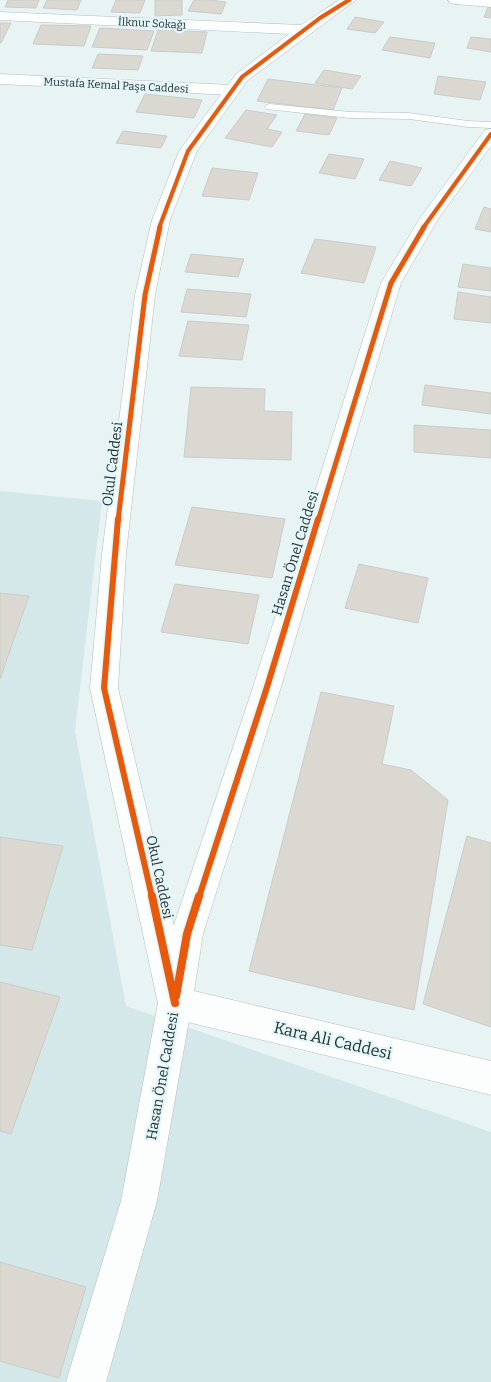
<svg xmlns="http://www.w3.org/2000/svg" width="491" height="1382" viewBox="0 0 491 1382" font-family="Bitter,serif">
  <rect width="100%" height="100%" fill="#e8f3f4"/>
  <path fill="#d4e8ea" d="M0 491 102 501 75 731 126 1006 491 1132V1382H0Z"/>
  <path fill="#dad8d1" stroke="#c9ccca" d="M8 0H39L36 8 5 7Z
    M47 0H81L77 10 43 8Z
    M116 0H145L140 13 111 12Z
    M155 0H182V15L155 16Z
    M194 0H210L226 2 221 14 188 11Z
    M488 7H491V18L484 17Z
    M355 17 384 22 375 33 347 29Z
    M0 23H11L1 43H0Z
    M41 25 91 26 84 46 33 44Z
    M100 28 154 31 147 50 92 47Z
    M158 30 207 32 202 53 151 51Z
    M390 37 435 43 430 58 382 50Z
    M471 37 491 39V52L467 48Z
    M98 54 143 56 138 70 92 68Z
    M324 70 361 76 352 89 315 83Z
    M438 76 486 82 480 100 434 94Z
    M268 79 342 88 333 110 257 101Z
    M145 94 202 100 194 118 136 112Z
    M246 110 277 115 267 129 282 132 272 147 225 138Z
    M305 114 337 118 329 135 296 131Z
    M123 131 167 136 161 148 116 143Z
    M329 154 364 159 355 179 319 173Z
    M390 161 422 168 411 186 379 180Z
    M212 168 258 173 249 200 202 196Z
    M484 207 491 209V232L475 229Z
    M315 239 376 247 364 283 301 273Z
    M191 254 244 259 238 277 185 272Z
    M463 264 491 268V291L458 287Z
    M187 289 251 294 246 317 181 312Z
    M458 292 491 297V323L454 319Z
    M188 321 249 325 242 360 179 356Z
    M425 385 491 393V414L422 405Z
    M191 387 265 389 264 411 292 412 291 460 184 457Z
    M414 425 491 430V458L414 452Z
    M192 507 285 519 272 578 175 565Z
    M359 564 428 578 418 623 345 608Z
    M175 584 259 595 248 644 161 632Z
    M0 593 29 596 0 679Z
    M321 692 394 706 382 764 411 770 448 800 414 1010 249 971Z
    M467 836 491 843V1027L423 1004Z
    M0 837 63 846 32 950 0 945Z
    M0 982 60 997 11 1134 0 1131Z
    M0 1262 86 1287 59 1378 0 1361Z"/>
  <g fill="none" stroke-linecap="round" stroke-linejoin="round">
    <defs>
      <path id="service" d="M270 104 350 112 409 113 468 121 491 122V128L468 127 409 119 350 118 266 109 264 107 266 105Z"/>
      <path id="minor" d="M339 0H356L248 80 197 151 170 220 155 295 126 554 118 688 191 999 186 1010 174 1015 162 1010 157 999 90 688 102 554 135 295 152 220 179 151 236 74 289 34 0 20V12L301 25Z
        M448 0H491V7L455 4 450 3Z"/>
      <path id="tertiary" d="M0 74 232 85 238 87 240 90 238 93 232 95 0 84Z
        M491 129V146L438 219 401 283 281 687 203 934 194 991 491 1061V1095L175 1019 163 1014 158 1003 171 934 253 687 381 283 420 218 485 130Z"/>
      <path id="secondary" d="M175 987 187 992 192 1003 157 1201 106 1382H66L121 1201 158 1003 163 992Z"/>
    </defs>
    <use href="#service" stroke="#b4bcbd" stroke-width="1"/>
    <use href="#minor" stroke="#b4bcbd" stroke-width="1"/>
    <use href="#tertiary" stroke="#b4bcbd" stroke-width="1"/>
    <use href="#secondary" stroke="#b4bcbd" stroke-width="1"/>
    <use href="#service" fill="#fcfdfd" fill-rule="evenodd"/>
    <use href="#minor" fill="#fcfdfd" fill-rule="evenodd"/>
    <use href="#tertiary" fill="#fcfdfd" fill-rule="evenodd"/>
    <use href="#secondary" fill="#fcfdfd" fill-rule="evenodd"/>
    <defs>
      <path id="cycleway-far3" d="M159 228 188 151 242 77 320 18 349 0
        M423 228 491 134"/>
      <path id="cycleway-far2" d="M118 521 145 295 160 227
        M318 521 391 283 424 227"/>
      <path id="cycleway-far1" d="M118 519 104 688 152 897
        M199 897 267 687 318 519"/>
      <path id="cycleway" d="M152 896 175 1003
        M176 996 187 934 199 896"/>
    </defs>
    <use href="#cycleway-far3" stroke="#e3f7f9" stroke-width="5.5"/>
    <use href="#cycleway-far2" stroke="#e3f7f9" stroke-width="8"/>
    <use href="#cycleway-far1" stroke="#e3f7f9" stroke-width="9"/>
    <use href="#cycleway" stroke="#e3f7f9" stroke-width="11"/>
    <use href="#cycleway-far3" stroke="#e8590c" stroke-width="4"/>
    <use href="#cycleway-far2" stroke="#e8590c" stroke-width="5"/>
    <use href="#cycleway-far1" stroke="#e8590c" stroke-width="6"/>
    <use href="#cycleway" stroke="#e8590c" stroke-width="8"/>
  </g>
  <g text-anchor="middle" stroke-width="4.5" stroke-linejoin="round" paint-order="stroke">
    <g font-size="11" fill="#283031" stroke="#e3f7f9">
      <text transform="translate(152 23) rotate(3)" y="4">İlknur Sokağı</text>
      <text transform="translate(116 85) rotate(3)" y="4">Mustafa Kemal Paşa Caddesi</text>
    </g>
    <g font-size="14" fill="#283031" stroke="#e3f7f9">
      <text transform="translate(112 464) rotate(-83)" y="5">Okul Caddesi</text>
      <text transform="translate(295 553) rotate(-73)" y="5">Hasan Önel Caddesi</text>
      <text transform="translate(160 877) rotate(78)" y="5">Okul Caddesi</text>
      <text transform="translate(162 1076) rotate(-80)" y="5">Hasan Önel Caddesi</text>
    </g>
    <g font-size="16" fill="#283031" stroke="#e3f7f9">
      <text transform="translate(333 1040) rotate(13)" y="6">Kara Ali Caddesi</text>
    </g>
  </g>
</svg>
